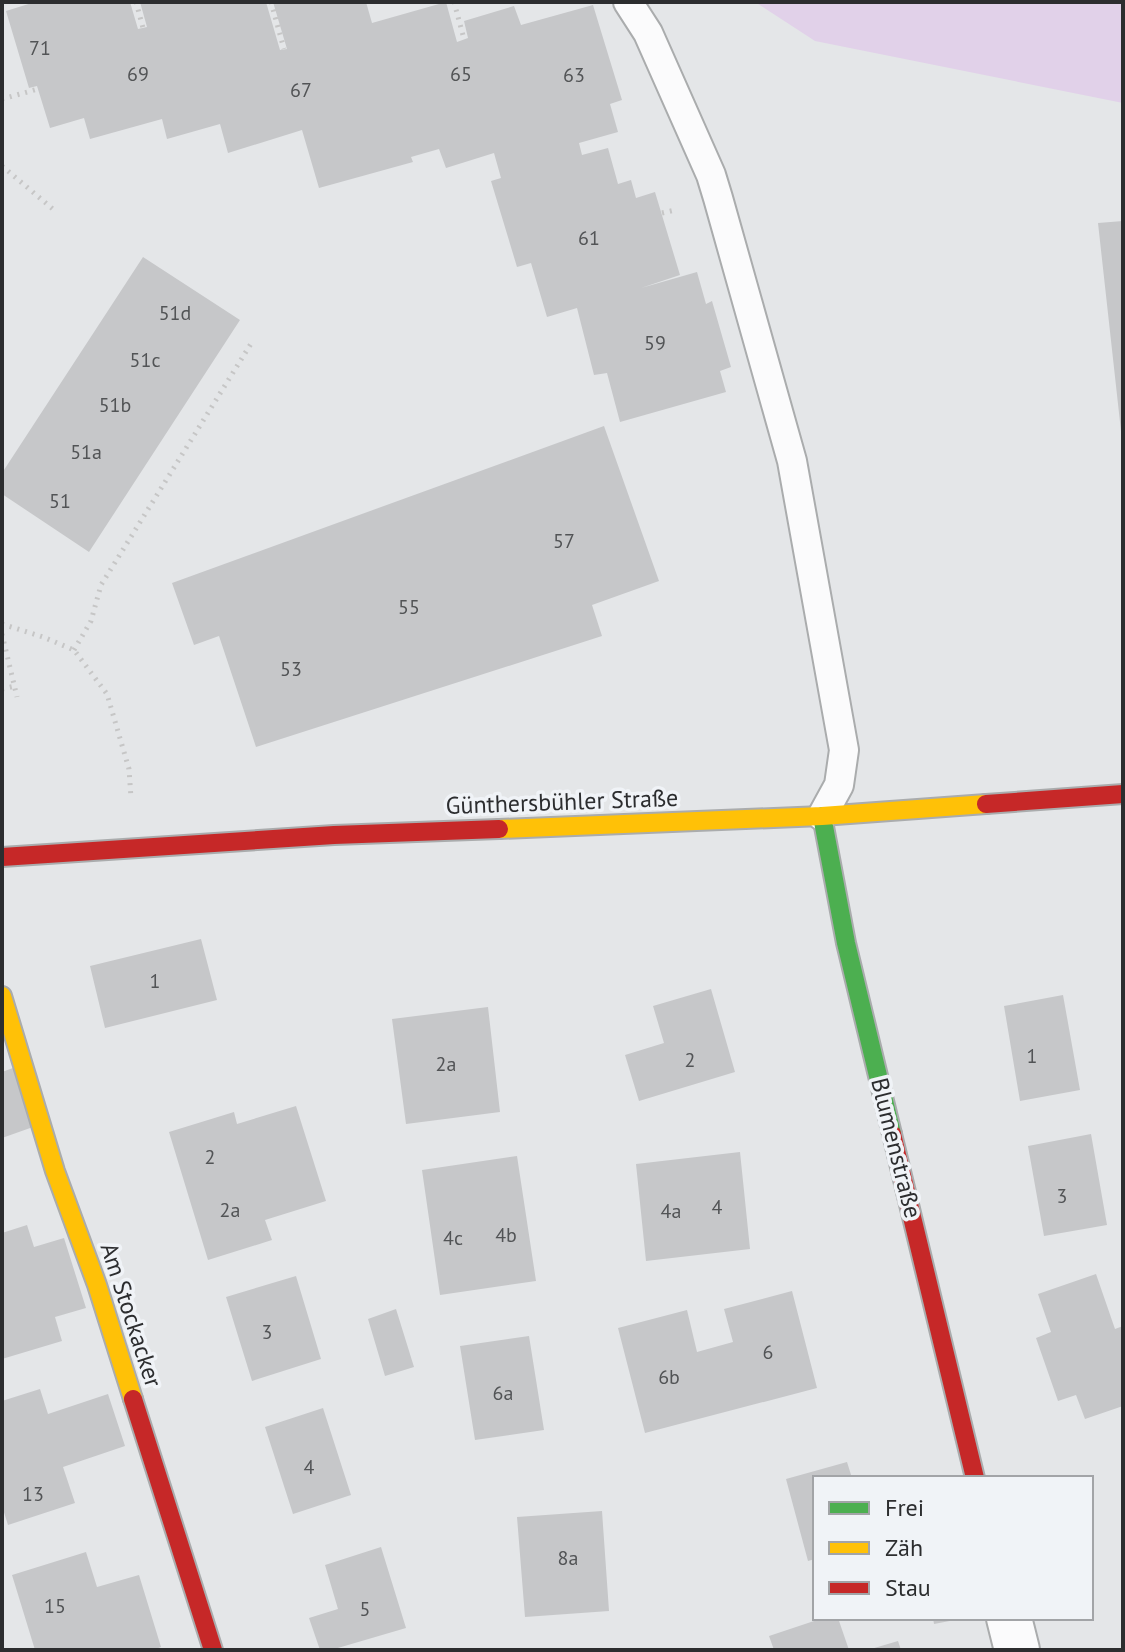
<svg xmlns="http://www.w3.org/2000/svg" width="1125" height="1652" viewBox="0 0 1125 1652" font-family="'PT Sans',sans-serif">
  <rect width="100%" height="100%" fill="#e4e6e8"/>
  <path fill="#e1d1e9" d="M755 2H1123V103L815 41Z"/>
  <path fill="#c6c7c9" d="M35 2H130L138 29 147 27 140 2H266L280 50 287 49 273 2H366L372 23 446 2 457 42 468 38 464 21 514 6 521 25 593 5 622 100 610 104 618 132 579 143 582 155 608 148 618 184 631 180 636 198 655 192 680 275 641 288 697 272 706 304 712 301 731 367 720 371 726 392 620 422 607 373 594 375 577 308 547 317 531 263 517 267 491 181 501 178 494 153 446 168 439 149 411 157 413 162 319 188 302 130 228 153 220 124 167 139 162 119 90 139 84 118 50 128 37 86 29 88 6 11Z
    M1123 221V431H1121L1098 223Z
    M143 257 240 320 89 552 2 494V473Z
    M604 426 659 581 592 605 602 636 256 747 219 636 194 645 172 583Z
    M201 939 217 1000 105 1028 90 966Z
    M711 989 735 1072 639 1101 625 1055 664 1043 653 1006Z
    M1063 995 1080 1090 1020 1101 1004 1006Z
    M488 1007 500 1112 406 1124 392 1019Z
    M13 1068 33 1127 2 1138V1072Z
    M296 1106 326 1201 265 1220 272 1240 208 1260 169 1132 234 1112 237 1124Z
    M1091 1134 1107 1225 1044 1236 1028 1146Z
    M740 1152 750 1249 646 1261 636 1164Z
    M517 1156 536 1281 440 1295 422 1170Z
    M27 1225 34 1247 64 1238 86 1308 55 1317 62 1341 2 1359V1233Z
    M1096 1274 1115 1329 1123 1326V1406L1085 1419 1076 1395 1058 1401 1036 1338 1051 1332 1038 1294Z
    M296 1276 321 1359 252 1381 226 1297Z
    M792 1291 817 1388 645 1433 618 1328 687 1310 697 1352 733 1342 724 1309Z
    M396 1309 414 1367 385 1376 368 1319Z
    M529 1336 544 1430 475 1440 460 1346Z
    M40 1389 48 1414 108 1394 125 1446 63 1467 75 1503 8 1525 2 1506V1401Z
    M323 1408 351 1495 293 1514 265 1427Z
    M847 1462 852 1478H815V1559L808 1561 786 1479Z
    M602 1511 609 1611 525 1617 517 1517Z
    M381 1547 406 1628 331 1650H320L309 1618 338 1609 325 1565Z
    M86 1552 97 1587 139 1575 161 1647 153 1650H35L12 1575Z
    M823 1618H838L849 1650H774L769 1636Z
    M933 1618H959L960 1619 934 1624Z
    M898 1641 901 1650H871V1649Z"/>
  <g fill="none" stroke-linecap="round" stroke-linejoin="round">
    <defs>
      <path id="lane" d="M628 2 648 33 711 175 718 198 792 461 844 750 839 785 822 816"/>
      <path id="street" d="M1009 1618 1017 1650"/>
      <path id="fast" d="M822 816 846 943 892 1134"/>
      <path id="slow" d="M499 829 822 816 986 804
        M2 996 55 1171 97 1285 133 1399"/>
      <path id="jam" d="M986 804 1123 794
        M2 857 334 835 499 829
        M892 1134 975 1478
        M133 1399 213 1650"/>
    </defs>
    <use href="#lane" stroke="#aaacad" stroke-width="32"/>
    <use href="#street" stroke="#aaacad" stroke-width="48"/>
    <use href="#fast" stroke="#aaacad" stroke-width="22"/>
    <use href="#slow" stroke="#aaacad" stroke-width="22"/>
    <use href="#jam" stroke="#aaacad" stroke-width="22"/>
    <path stroke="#c6c6c6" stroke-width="5" stroke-dasharray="2 6" stroke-linecap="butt" d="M136 2 143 28
      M271 2 284 49
      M454 2 464 39
      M2 99 38 89
      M2 166 54 210
      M662 213 675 210
      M2 624 43 637 74 650 107 694 129 769 131 798
      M2 634 17 697
      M74 650 91 621 101 585 252 342
      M2 689 15 686"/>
    <use href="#lane" stroke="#fbfbfc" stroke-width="28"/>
    <use href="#street" stroke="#fbfbfc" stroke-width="44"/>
    <use href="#fast" stroke="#4caf50" stroke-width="18"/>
    <use href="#slow" stroke="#ffc107" stroke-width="18"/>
    <use href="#jam" stroke="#c62828" stroke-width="18"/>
  </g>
  <g text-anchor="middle" stroke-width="7" stroke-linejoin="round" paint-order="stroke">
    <g font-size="20" fill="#525456">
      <text x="40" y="55">71</text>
      <text x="138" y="81">69</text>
      <text x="461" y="81">65</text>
      <text x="574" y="82">63</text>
      <text x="301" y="97">67</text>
      <text x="589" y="245">61</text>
      <text x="175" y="320">51d</text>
      <text x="655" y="350">59</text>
      <text x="145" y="367">51c</text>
      <text x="115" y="412">51b</text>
      <text x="86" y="459">51a</text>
      <text x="60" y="508">51</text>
      <text x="564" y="548">57</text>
      <text x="409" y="614">55</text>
      <text x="291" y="676">53</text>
      <text x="155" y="988">1</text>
      <text x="1032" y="1063">1</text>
      <text x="690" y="1067">2</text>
      <text x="446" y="1071">2a</text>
      <text x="210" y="1164">2</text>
      <text x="1062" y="1203">3</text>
      <text x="717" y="1214">4</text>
      <text x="230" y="1217">2a</text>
      <text x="671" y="1218">4a</text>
      <text x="506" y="1242">4b</text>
      <text x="453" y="1245">4c</text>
      <text x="267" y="1339">3</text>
      <text x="768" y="1359">6</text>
      <text x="669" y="1384">6b</text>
      <text x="503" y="1400">6a</text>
      <text x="309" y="1474">4</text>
      <text x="33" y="1501">13</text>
      <text x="568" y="1565">8a</text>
      <text x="55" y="1613">15</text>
      <text x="365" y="1616">5</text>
    </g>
    <g font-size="24" fill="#2c2d2f" stroke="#f0f3f7">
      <text transform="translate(562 802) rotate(-2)" y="8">Günthersbühler Straße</text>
      <text transform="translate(896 1148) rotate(76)" y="8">Blumenstraße</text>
      <text transform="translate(131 1315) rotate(72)" y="8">Am Stockacker</text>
    </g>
  </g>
  <rect width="1125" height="1652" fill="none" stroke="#2c2d2f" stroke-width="8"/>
  <rect x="813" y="1476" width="280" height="144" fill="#f0f3f7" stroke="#a2a4a7" stroke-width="2"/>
  <rect x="829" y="1502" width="40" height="12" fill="#4caf50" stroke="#a2a4a7" stroke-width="2"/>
  <text x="885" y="1516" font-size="24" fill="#2c2d2f">Frei</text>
  <rect x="829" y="1542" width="40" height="12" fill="#ffc107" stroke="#a2a4a7" stroke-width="2"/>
  <text x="885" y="1556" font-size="24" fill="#2c2d2f">Zäh</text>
  <rect x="829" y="1582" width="40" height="12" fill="#c62828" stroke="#a2a4a7" stroke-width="2"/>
  <text x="885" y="1596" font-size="24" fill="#2c2d2f">Stau</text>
</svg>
